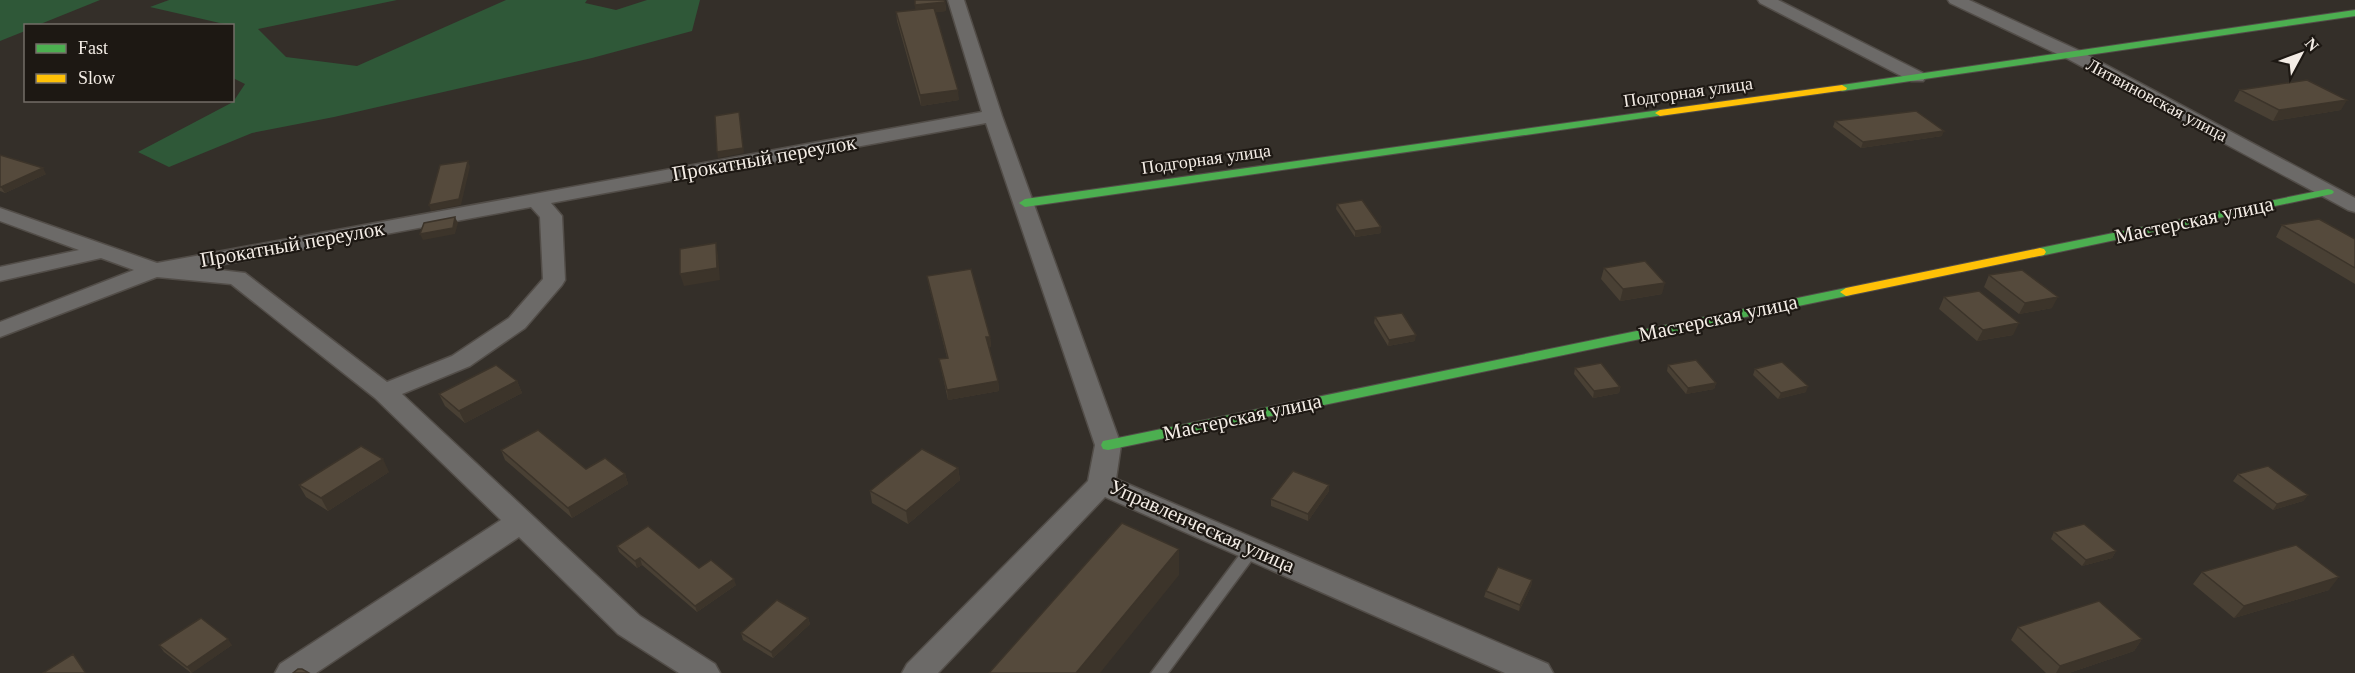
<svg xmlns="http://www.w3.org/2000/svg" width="2355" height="673" viewBox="0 0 2355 673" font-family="Georgia,serif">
  <rect width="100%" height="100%" fill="#342f29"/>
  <path fill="#2f5838" d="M0 0H100L38 25 26 26 25 31 0 41Z
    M169 0H397L258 29 286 57 357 66 506 0H587L585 3 616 10 647 0H700L692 31 592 58 334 117 252 133 169 167 138 152 233 102 245 84 233 78V26L150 7Z"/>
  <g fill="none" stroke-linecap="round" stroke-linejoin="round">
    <defs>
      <path id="lane" d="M1252 544 1257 545 1259 549 1257 553 1168 673H1151L1247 545Z"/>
      <path id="street" d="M948 0H964L1002 116 1121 445 1116 479 1548 664 1553 673H1505L1105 497 938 673H902L907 664 1088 481 1095 445 986 123 551 203 562 216 565 280 562 285 525 328 470 366 402 394 640 616 715 664 720 673H679L618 634 519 537 316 673H275L280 664 501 520 375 398 231 284 157 277 0 337V322L134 270 101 258 0 281V267L79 250 0 221V208L157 263 982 112ZM531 207 540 217 543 279 509 318 452 356 387 382 245 273 203 268Z
        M1758 0H1778L1923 73 1926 77 1923 81H1911L1760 3Z
        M1948 0H1969L2080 51 2355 198V212L2348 210 2068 59 1950 3Z"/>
      <path id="fast" d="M2355 10V16L1842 91 1837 88 1842 85Z
        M1660 110 1665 113 1664 115 1025 207 1019 203 1025 199Z
        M2328 189 2332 190 2334 192 2332 194 2040 256 2034 252 2040 248Z
        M1846 288 1852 292 1851 295 1108 450 1103 449 1101 445 1103 441 1108 440Z"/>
      <path id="slow" d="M1842 85 1847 88 1846 90 1660 116 1655 113 1660 110Z
        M2040 248 2044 249 2046 252 2044 255 1846 296 1840 292 1846 288Z"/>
    </defs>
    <use href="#lane" stroke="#524d48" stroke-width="3"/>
    <use href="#street" stroke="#524d48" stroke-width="3"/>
    <use href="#fast" stroke="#524d48" stroke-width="2"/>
    <use href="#slow" stroke="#524d48" stroke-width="2"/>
    <use href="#lane" fill="#6c6a68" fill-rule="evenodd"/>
    <use href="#street" fill="#6c6a68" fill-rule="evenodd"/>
    <use href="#fast" fill="#4caf50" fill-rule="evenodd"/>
    <use href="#slow" fill="#ffc107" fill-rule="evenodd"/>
  </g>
  <path fill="#494034" d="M915 0 945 2 946 11 935 12 959 100 921 106 897 21 896 12 916 10Z
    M2240 90 2341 110 2273 121 2234 101Z
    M1835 121 1942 136 1861 148 1833 127Z
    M0 155 46 174 5 193 0 191Z
    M1337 204 1381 227V233L1355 237 1336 209Z
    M2282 225 2355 239V284L2276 237Z
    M1604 268 1662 294 1620 301 1601 279Z
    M1989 275 2052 308 2019 314 1984 287Z
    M927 276 990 337 991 347H989L998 381 999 391 948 400 939 359 947 358 929 286Z
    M1944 297 2013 335 1977 341 1939 309Z
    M1375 317 1415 341 1388 346 1374 323Z
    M1668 365 1716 383 1714 389 1686 394 1667 371Z
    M1575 368 1620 387 1619 393 1593 398 1574 374Z
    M1755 369 1806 392 1778 399 1753 375Z
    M517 381 522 393 465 423 445 406 439 394Z
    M501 450 586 469 625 474 628 484 572 518 505 460Z
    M958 468 960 480 908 524 872 503 870 491Z
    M389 472 328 511 306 497 299 485Z
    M2238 474 2308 495 2303 501 2273 510 2233 481Z
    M1329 485V491L1308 521 1271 506V499Z
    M2054 532 2116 551 2112 558 2082 566 2051 539Z
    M617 546 699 568 736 585 697 612 642 565 637 568 619 552Z
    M2202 572 2329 590 2234 618 2193 584Z
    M1532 580 1531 586 1519 611 1484 597 1486 591Z
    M808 618 810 624 773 658 743 640 741 633Z
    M2018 627 2142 639 2134 651 2069 673H2046L2011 640Z
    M159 645H232L191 673 164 652Z"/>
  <path fill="#3c342a" d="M945 2 946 11 916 15 915 5Z
    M958 90 959 100 921 106 920 95Z
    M2347 100 2341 110 2273 121 2279 110Z
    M739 112 744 153 718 158 717 152Z
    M1944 131 1942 136 1861 148 1863 142Z
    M468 161 470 167 461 205 431 211 429 205Z
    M43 168 46 174 5 193 1 187Z
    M455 217 458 223 455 234 423 240 420 234Z
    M1381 227V233L1355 237V231Z
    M716 243 718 255 720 280 684 286 680 274Z
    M1665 283 1662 294 1620 301 1623 289Z
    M2058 297 2052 308 2019 314 2025 303Z
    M2019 323 2013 335 1977 341 1983 330Z
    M1416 335 1415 341 1388 346 1389 340Z
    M986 337H990L991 347 987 348Z
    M517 381 522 393 465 423 459 411Z
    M998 381 999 391 948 400 947 390Z
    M1716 383 1714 389 1686 394 1688 388Z
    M1808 386 1806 392 1778 399 1781 393Z
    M1620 387 1619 393 1593 398 1594 391Z
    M383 459 389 472 328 511 321 498Z
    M958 468 960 480 908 524 906 511Z
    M625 474 628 484 572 518 568 508Z
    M1329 485V491L1308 521V514Z
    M2308 495 2303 501 2273 510 2277 504Z
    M1179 549V575L1100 673H1076Z
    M2116 551 2112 558 2082 566 2086 560Z
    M640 558 642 565 637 568 635 561Z
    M2339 577 2329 590 2234 618 2244 606Z
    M734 579 736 585 697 612 695 606Z
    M1532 580 1531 586 1519 611 1520 605Z
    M808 618 810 624 773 658 771 652Z
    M228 639 232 645 192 673 187 667Z
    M2142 639 2134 651 2069 673H2056L2060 666Z"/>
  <path fill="#554a3c" stroke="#3c342a" stroke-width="1.5" d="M915 0H944L945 2 915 5Z
    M934 8 958 90 920 95 896 12Z
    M2307 80 2347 100 2279 110 2240 90Z
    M1916 111 1944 131 1863 142 1835 121Z
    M739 112 743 148 717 152 715 116Z
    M0 155 43 168 1 187H0Z
    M468 161 459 199 429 205 440 165Z
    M1362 200 1381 227 1355 231 1337 204Z
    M455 217 453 228 420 234 424 223Z
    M2319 219 2355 239V268L2282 225Z
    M716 243 717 268 680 274V249Z
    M1645 261 1665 283 1623 289 1604 268Z
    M971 269 990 337H986L998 381 947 390 939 359 948 358 927 276Z
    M2022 270 2058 297 2025 303 1989 275Z
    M1979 291 2019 323 1983 330 1944 297Z
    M1402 313 1416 335 1389 340 1375 317Z
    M1696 360 1716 383 1688 388 1668 365Z
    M1782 362 1808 386 1781 393 1755 369Z
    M1601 363 1620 387 1594 391 1575 368Z
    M496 365 517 381 459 411 439 394Z
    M538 430 586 469 605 458 625 474 568 508 501 450Z
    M361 446 383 459 321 498 299 485Z
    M922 449 958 468 906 511 870 491Z
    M2268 466 2308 495 2277 504 2238 474Z
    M1293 471 1329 485 1308 514 1271 499Z
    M1122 523 1179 549 1076 673H989Z
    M2084 524 2116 551 2086 560 2054 532Z
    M648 526 699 568 711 560 734 579 695 606 640 558 635 561 617 546Z
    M2296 545 2339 577 2244 606 2202 572Z
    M1498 567 1532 580 1520 605 1486 591Z
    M777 600 808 618 771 652 741 633Z
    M2099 601 2142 639 2060 666 2018 627Z
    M201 618 228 639 187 667 159 645Z
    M73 654 85 672 84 673H43Z
    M298 669H302L309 673H293Z"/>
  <g text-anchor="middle" stroke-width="4.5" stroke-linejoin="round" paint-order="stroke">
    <g font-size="18" fill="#f3ece5" stroke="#1d1813">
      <text transform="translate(1688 92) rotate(-8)" y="6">Подгорная улица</text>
      <text transform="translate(2157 100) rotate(28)" y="6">Литвиновская улица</text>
      <text transform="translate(1206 159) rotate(-8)" y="6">Подгорная улица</text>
    </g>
    <g font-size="21" fill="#f3ece5" stroke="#1d1813">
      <text transform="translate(764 158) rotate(-10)" y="7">Прокатный переулок</text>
      <text transform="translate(2194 220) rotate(-12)" y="7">Мастерская улица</text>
      <text transform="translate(292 244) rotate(-10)" y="7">Прокатный переулок</text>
      <text transform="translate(1718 318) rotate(-12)" y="7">Мастерская улица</text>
      <text transform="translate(1242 417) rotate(-12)" y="7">Мастерская улица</text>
      <text transform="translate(1202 526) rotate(24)" y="7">Управленческая улица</text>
    </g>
  </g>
  <rect x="24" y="24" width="210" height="78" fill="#1d1813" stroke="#736d67" stroke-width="1.5"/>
  <rect x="36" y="44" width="30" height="9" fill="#4caf50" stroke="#736d67" stroke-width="1.5"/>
  <text x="78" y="54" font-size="18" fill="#f3ece5">Fast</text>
  <rect x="36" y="74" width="30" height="9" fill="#ffc107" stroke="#736d67" stroke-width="1.5"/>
  <text x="78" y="84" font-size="18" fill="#f3ece5">Slow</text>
  <g transform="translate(2301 54) rotate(49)" stroke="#1d1813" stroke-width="4.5" paint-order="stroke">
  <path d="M0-4.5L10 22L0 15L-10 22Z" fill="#f3ece5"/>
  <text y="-9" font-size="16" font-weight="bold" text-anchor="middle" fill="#f3ece5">N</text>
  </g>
</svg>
